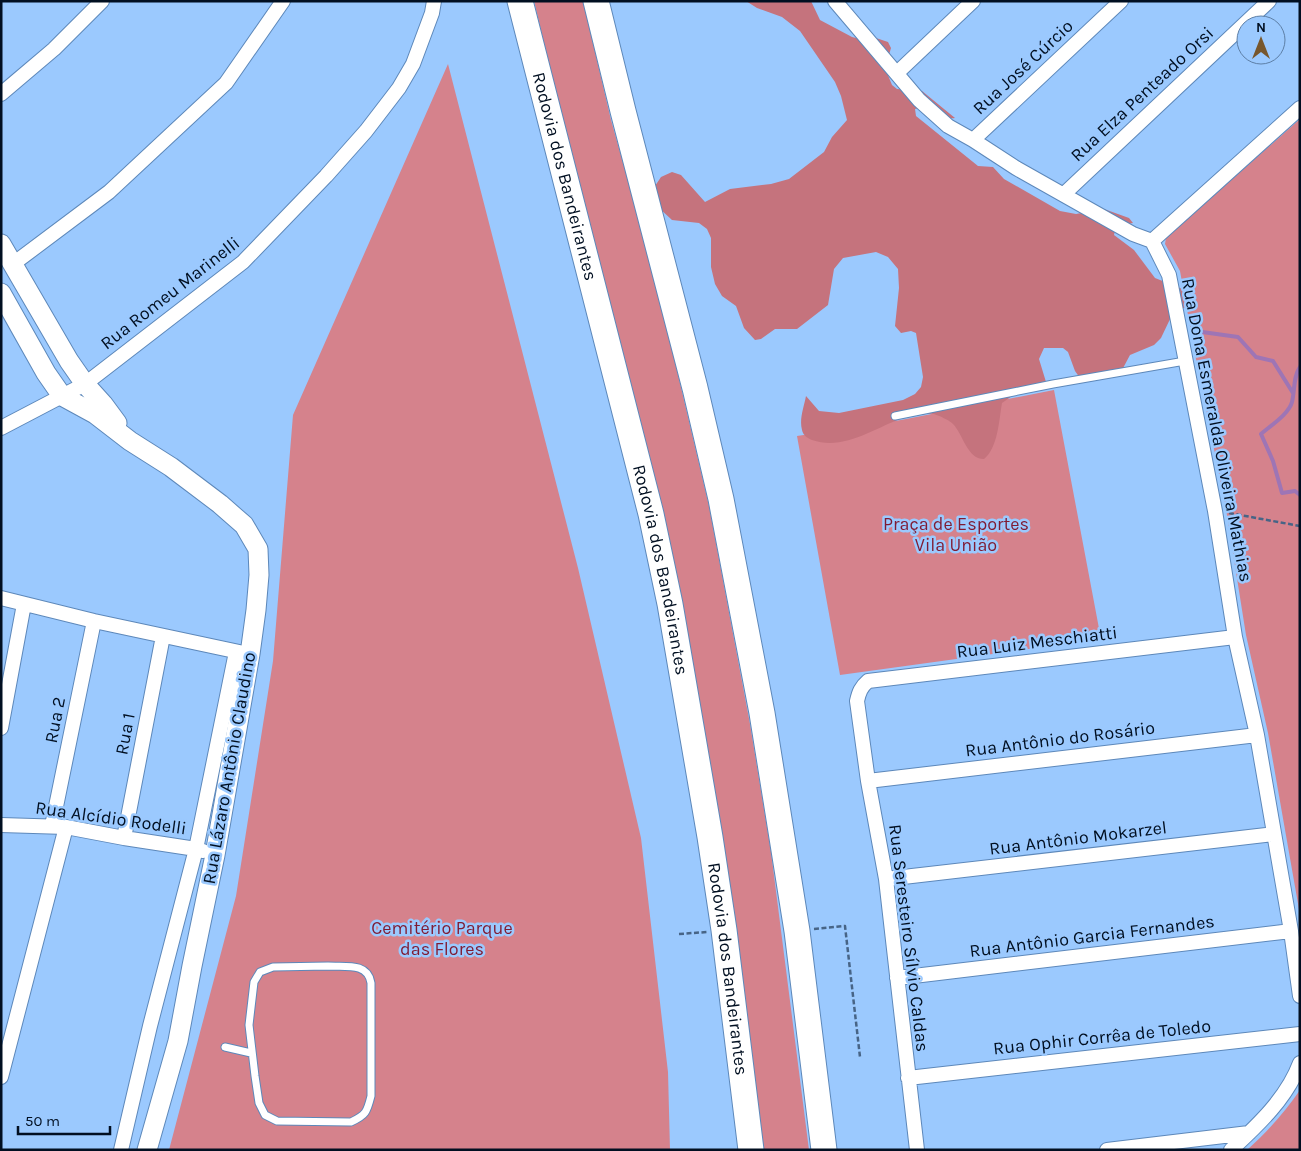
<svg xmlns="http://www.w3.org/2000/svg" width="1301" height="1151" viewBox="0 0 1301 1151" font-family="Karla,sans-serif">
  <rect width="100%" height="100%" fill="#9bc9fe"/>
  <path fill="#d5828c" d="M534 1H583L611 120 654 273 709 506 750 724 771 852 809 1150H761L748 1029 566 134Z
    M448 64 578 568 641 838 668 1072 670 1150H169L236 896 273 661 293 415Z
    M1300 119V915L1268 733 1246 635 1226 509 1196 359 1180 271 1165 244 1166 238Z
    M1054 390 1101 639 840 675 797 436 901 420Z
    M1300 1090V1150H1247C1267 1132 1285 1112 1300 1090Z"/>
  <path fill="#c5737d" d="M746 1H811L820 20 852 37 864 40 876 38 888 42 891 48 885 68 892 85 897 89 922 91 955 118C941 120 929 106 915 109L916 116 978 166 993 167 1004 179 1060 211 1076 214 1104 209 1129 218 1133 223 1116 226 1114 235 1134 250 1155 278 1185 290 1188 305 1171 317 1161 338 1154 345 1130 355 1122 370 1080 378 1075 371 1068 352 1063 348H1044L1039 359 1046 382 1015 394 1002 403C999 420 998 448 984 459 967 459 963 434 953 424 951 421 936 414 933 414 929 413 907 416 903 418 874 428 844 451 812 440 807 438 803 435 802 430 799 419 804 407 806 396L819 411 839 413 903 400 915 394 921 387 923 377 916 333 911 331 901 333 895 326 899 288 898 269 888 257 876 252 843 258 834 269 828 305 797 329H775L761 339 755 340 744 328 736 306 722 296 715 284 711 267V238L707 229 699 223 672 220 658 207 655 186 661 177 672 172 681 175 705 202 730 189 771 184 789 179 824 152 832 137 847 120 841 96 835 82 800 31 782 17 757 8Z"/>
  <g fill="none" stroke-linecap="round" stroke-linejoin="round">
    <path stroke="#9e75b5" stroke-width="4" d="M1195 331 1238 337 1256 357 1273 361 1293 393
      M1300 367C1293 377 1295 390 1292 402 1289 414 1270 426 1261 434L1273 461 1282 493 1295 491 1300 495"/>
    <defs>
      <path id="lane" d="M895 416 1053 384 1185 361
        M328 966C345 967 368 962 371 983V1096C367 1112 366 1115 351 1122L277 1121 265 1115 259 1103 255 1076 249 1025 254 982 260 972 273 967Z
        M225 1047 251 1053"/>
      <path id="street" d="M835 1 919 100 948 126 973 140 1016 168 1133 234 1152 241 1169 275 1215 511 1235 637 1257 735 1291 931 1300 996
        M897 73 973 1
        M1 94 54 49 102 1
        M973 140 1121 1
        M1064 194 1269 1
        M1152 241 1300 108
        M13 264 109 192 226 83 283 1
        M1 428 85 384 243 262 326 176 366 131 399 88 413 64 432 13 434 1
        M1 598 94 621 244 653
        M1 728 24 604
        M868 781 1257 735
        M1 825 66 827 124 838 196 849 203 851
        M52 826 94 621
        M124 838 163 636
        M886 879 1274 834
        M897 978 1291 931
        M1 1077 66 827
        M908 1078 1300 1034
        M121 1150 150 1026 196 849 236 652
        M917 1150 886 879 868 781 857 701C859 692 861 687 868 681L1235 637
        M1107 1150 1249 1133
        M1231 1150C1258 1125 1287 1098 1300 1063"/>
      <path id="secondary" d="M1 244 69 361 85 384 103 404 117 423
        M1 293 46 373 62 396 95 414 130 441 171 467 220 504 244 525 258 549 259 575 256 610 250 654 215 855 192 966 178 1041 147 1150"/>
      <g id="highway">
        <path id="s1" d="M520 1 651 514 670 604 710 837 724 930 751 1150"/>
        <path d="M596 1 623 111 695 388 721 499 762 713 797 931 824 1150"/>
      </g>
    </defs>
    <use href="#lane" stroke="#5d88ba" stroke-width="9"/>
    <use href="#street" stroke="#5d88ba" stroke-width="16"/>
    <use href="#secondary" stroke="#5d88ba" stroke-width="21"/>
    <use href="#highway" stroke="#5d88ba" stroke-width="27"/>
    <path stroke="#476486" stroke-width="2.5" stroke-dasharray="5 2.5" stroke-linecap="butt" d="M1229 513 1300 526
      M814 929 845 926 860 1057
      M679 934 707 932"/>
    <use href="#lane" stroke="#fff" stroke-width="7"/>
    <use href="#street" stroke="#fff" stroke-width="14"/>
    <use href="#secondary" stroke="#fff" stroke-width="19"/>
    <use href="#highway" stroke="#fff" stroke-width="25"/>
  </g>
  <g text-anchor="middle" stroke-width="5" stroke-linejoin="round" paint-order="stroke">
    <g font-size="18" fill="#010f21" stroke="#9bc9fe">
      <text transform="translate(1023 67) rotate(-43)" y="6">Rua José Cúrcio</text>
      <text transform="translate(1142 94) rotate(-43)" y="6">Rua Elza Penteado Orsi</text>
      <text dy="6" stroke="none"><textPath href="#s1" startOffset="181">Rodovia dos Bandeirantes</textPath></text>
      <text transform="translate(170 293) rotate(-38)" y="6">Rua Romeu Marinelli</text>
      <text transform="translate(1217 430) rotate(79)" y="6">Rua Dona Esmeralda Oliveira Mathias</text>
      <text dy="6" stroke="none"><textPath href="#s1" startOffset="586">Rodovia dos Bandeirantes</textPath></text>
      <text transform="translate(1037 642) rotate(-7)" y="6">Rua Luiz Meschiatti</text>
      <text transform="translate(55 720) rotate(-79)" y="6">Rua 2</text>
      <text transform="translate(125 734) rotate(-79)" y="6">Rua 1</text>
      <text transform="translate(1060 739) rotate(-7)" y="6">Rua Antônio do Rosário</text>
      <text transform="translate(229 768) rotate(-80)" y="6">Rua Lázaro Antônio Claudino</text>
      <text transform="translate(111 818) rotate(8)" y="6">Rua Alcídio Rodelli</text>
      <text transform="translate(1078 838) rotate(-7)" y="6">Rua Antônio Mokarzel</text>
      <text transform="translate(1092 936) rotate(-7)" y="6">Rua Antônio Garcia Fernandes</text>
      <text transform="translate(909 938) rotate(83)" y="6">Rua Seresteiro Sílvio Caldas</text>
      <text dy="6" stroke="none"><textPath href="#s1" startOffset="991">Rodovia dos Bandeirantes</textPath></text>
      <text transform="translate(1102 1037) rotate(-6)" y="6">Rua Ophir Corrêa de Toledo</text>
    </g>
    <g font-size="18" fill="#7f1b33" stroke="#9bc9fe">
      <text x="956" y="530">Praça de Esportes<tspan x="956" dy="21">Vila União</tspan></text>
      <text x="442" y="934">Cemitério Parque<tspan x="442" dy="21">das Flores</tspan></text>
    </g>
  </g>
  <rect width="1301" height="1151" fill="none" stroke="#010f21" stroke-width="5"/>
  <g transform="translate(1261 40)"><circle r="24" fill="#9bc9fe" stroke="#5d7fa6"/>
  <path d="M0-4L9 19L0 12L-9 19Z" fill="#77572d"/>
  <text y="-8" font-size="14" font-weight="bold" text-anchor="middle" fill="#010f21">N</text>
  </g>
  <path d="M18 1126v8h92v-8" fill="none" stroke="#010f21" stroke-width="2.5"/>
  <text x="25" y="1126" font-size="15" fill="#010f21" stroke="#9bc9fe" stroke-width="4" paint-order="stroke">50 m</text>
</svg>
